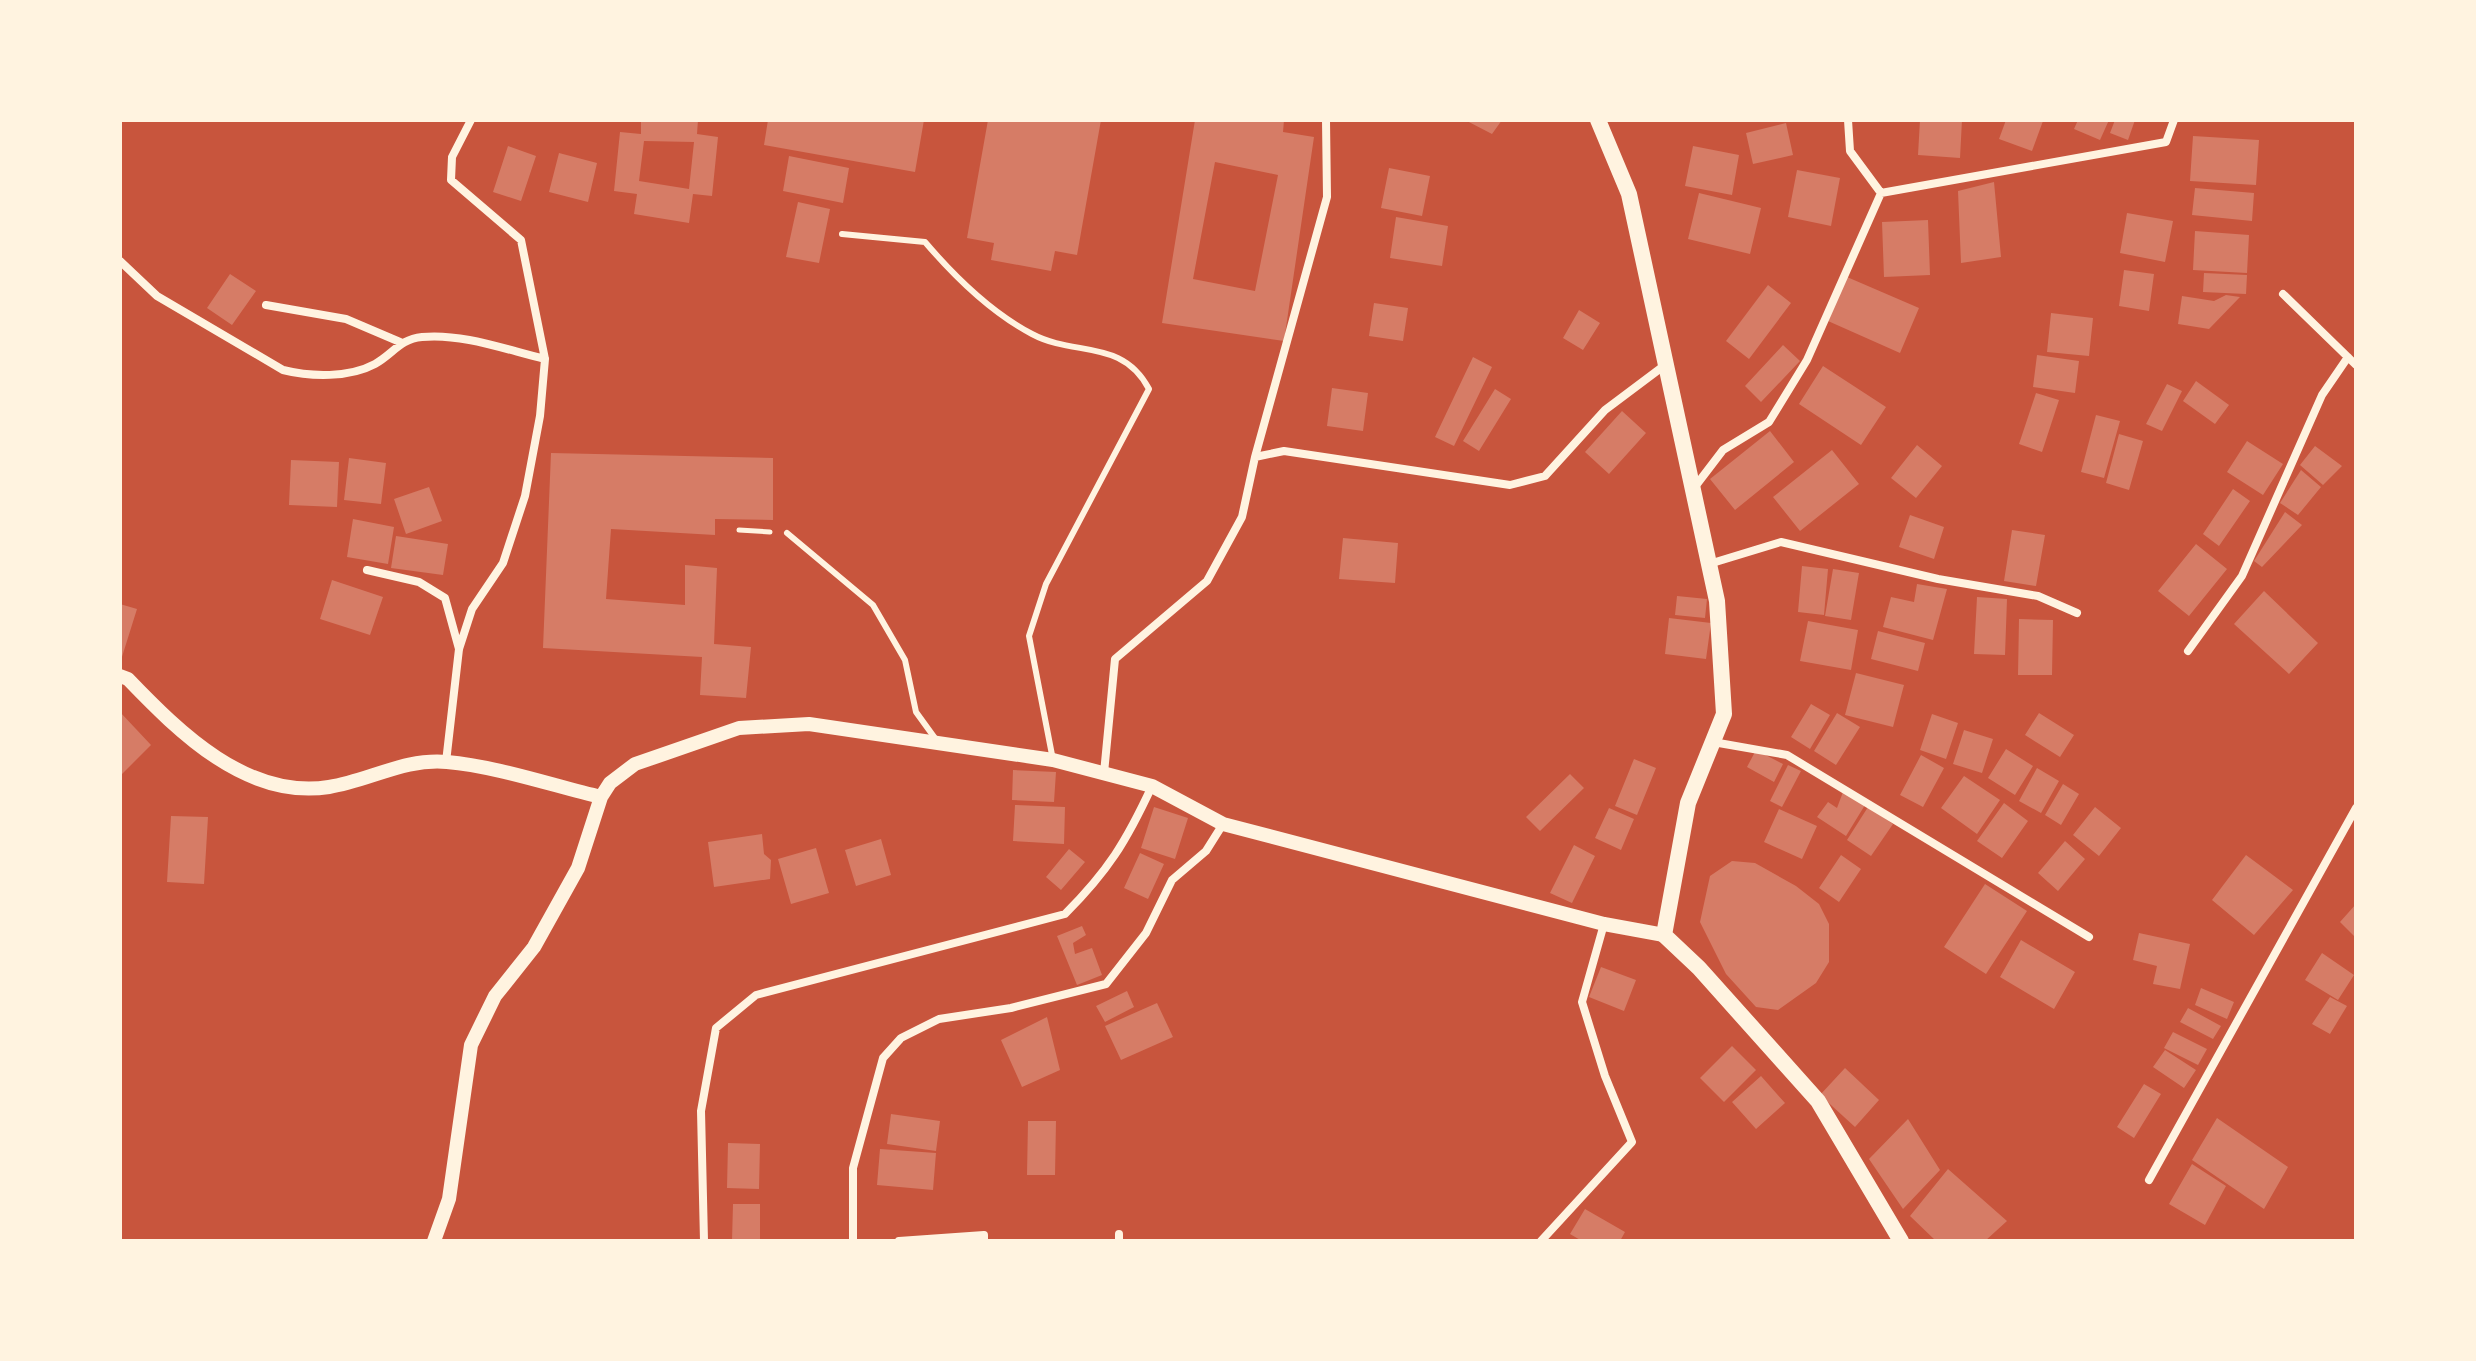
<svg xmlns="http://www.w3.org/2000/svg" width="2476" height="1361" viewBox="0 0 2476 1361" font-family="Ubuntu,sans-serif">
  <rect width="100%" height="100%" fill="#c8553d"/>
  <path fill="#d67c66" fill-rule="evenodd" d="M641 120H698L697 134 718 137 712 196 693 194 689 223 634 214 637 194 614 191 620 132 641 134ZM644 141 694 142 689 189 639 181Z
    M768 120H924L915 172 764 145Z
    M988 120H1101L1077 255 1055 251 1051 271 991 260 994 243 967 238Z
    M1195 120H1284L1283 132 1314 137 1284 341 1162 323ZM1215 162 1278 175 1255 291 1193 279Z
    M1465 120H1502L1492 134Z
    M1920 120H1962L1960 158 1918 155Z
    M2006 120 2043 121 2032 151 1999 139Z
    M2078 120H2109L2100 140 2074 129Z
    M2115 120H2135L2128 140 2110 133Z
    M1786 123 1793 155 1753 164 1746 133Z
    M2193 136 2259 140 2256 185 2190 181Z
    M508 146 536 156 521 201 493 192Z
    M1693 146 1739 155 1732 195 1685 186Z
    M559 153 597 163 588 202 549 192Z
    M789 156 849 168 843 203 783 191Z
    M1389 168 1430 176 1422 216 1381 208Z
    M1797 170 1840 178 1831 226 1788 217Z
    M1994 182 2001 257 1961 263 1958 191Z
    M2195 188 2254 193 2252 221 2192 215Z
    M1699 193 1761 208 1750 254 1688 239Z
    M798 202 830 209 819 263 786 257Z
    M2127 213 2173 221 2165 262 2120 253Z
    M1396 217 1448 226 1442 266 1390 258Z
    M1928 220 1930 275 1884 277 1882 222Z
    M2195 231 2249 235 2247 273 2193 270Z
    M2124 270 2154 274 2149 311 2119 306Z
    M2204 273 2247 275 2246 294 2203 292Z
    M230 274 256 291 232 325 207 308Z
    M1847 277 1919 308 1900 353 1828 321Z
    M1768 285 1791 303 1749 359 1726 341Z
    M2226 295 2240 297 2209 329 2178 324 2182 296 2214 301Z
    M1374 303 1408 308 1403 341 1369 336Z
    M1579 310 1600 323 1583 350 1563 338Z
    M2051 313 2093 318 2089 356 2047 352Z
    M1783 345 1800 361 1761 402 1745 386Z
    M2037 355 2079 361 2075 393 2033 387Z
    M1473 357 1492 367 1454 446 1435 437Z
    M1823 366 1886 407 1861 445 1799 404Z
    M2196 381 2229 405 2215 424 2183 401Z
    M2167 384 2182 391 2162 431 2146 424Z
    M1332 388 1368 393 1363 431 1327 426Z
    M1495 389 1511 399 1479 451 1463 441Z
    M2036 393 2059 400 2042 452 2019 444Z
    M1622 411 1646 433 1609 474 1585 452Z
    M2096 415 2120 421 2104 478 2081 472Z
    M1770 431 1794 462 1735 510 1710 479Z
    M2119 434 2143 441 2129 490 2106 483Z
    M2247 441 2283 464 2263 495 2227 472Z
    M1917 445 1942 466 1916 498 1891 478Z
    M2315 446 2342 466 2323 485 2300 465Z
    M1832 450 1859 484 1800 531 1773 497Z
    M551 453 773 458V520L715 519V535L611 529 606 599 685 605V565L717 568 714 644 751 647 746 698 700 695 702 657 543 648Z
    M349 458 386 463 381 504 344 500Z
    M291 460 339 462 337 507 289 505Z
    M2301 470 2321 487 2298 515 2280 503Z
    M429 487 442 521 406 534 394 499Z
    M2233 489 2250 501 2219 546 2203 534Z
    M2285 512 2302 525 2262 567 2254 561Z
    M1910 515 1944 527 1934 559 1899 547Z
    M353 519 394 527 388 564 347 557Z
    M2012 530 2045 535 2036 586 2004 581Z
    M396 536 448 544 443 575 391 568Z
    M1343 538 1398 543 1395 583 1339 579Z
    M2196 544 2227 569 2189 616 2158 591Z
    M1802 566 1828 569 1824 615 1798 612Z
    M1833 569 1859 573 1851 620 1825 616Z
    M332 580 383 597 370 635 320 619Z
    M1917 584 1947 589 1933 640 1883 627 1891 597 1914 602Z
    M2264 591 2318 643 2289 674 2234 624Z
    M1677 596 1707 599 1705 618 1675 615Z
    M1977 597 2007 599 2005 655 1974 654Z
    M120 604 137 609 121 660H120Z
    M1669 618 1711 623 1706 659 1665 654Z
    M2019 619 2053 620 2052 675H2018Z
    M1808 621 1858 630 1851 670 1800 661Z
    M1878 631 1925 643 1918 671 1871 659Z
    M1856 673 1904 685 1893 727 1845 715Z
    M1811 704 1830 715 1810 749 1791 737Z
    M120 712 151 745 120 776Z
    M1837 713 1860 727 1836 765 1814 751Z
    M2039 713 2074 735 2060 757 2025 735Z
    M1932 714 1958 723 1946 759 1920 750Z
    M1964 730 1993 739 1982 773 1953 764Z
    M2006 749 2033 766 2015 795 1988 778Z
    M1756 750 1783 764 1774 782 1747 767Z
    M1921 755 1944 768 1923 807 1900 795Z
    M1634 759 1656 768 1637 815 1615 806Z
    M1788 765 1801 771 1782 807 1770 801Z
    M2037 768 2059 781 2041 813 2019 801Z
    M1013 770 1056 772 1054 802 1012 800Z
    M1570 774 1584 788 1540 831 1526 817Z
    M1964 776 2000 800 1977 834 1941 808Z
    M2063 784 2079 794 2061 825 2045 815Z
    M1843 792 1865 805 1846 836 1817 817 1828 802 1837 808Z
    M2004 803 2028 821 2002 858 1977 841Z
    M1015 805 1065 807 1064 844 1013 841Z
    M1154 807 1188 818 1175 859 1141 848Z
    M1868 807 1893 824 1871 856 1847 840Z
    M2095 807 2121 828 2099 856 2073 835Z
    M1609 808 1634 819 1621 850 1595 838Z
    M1779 809 1817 826 1802 859 1764 842Z
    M171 816 208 817 204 884 167 882Z
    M762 834 764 854 771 860 770 879 714 887 708 842Z
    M881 839 891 875 856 886 845 850Z
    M2065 841 2085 859 2058 891 2038 873Z
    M1574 845 1595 856 1572 903 1550 893Z
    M816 848 829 893 791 904 778 859Z
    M1069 849 1085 862 1061 890 1046 877Z
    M1140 853 1164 864 1148 899 1124 888Z
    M1841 855 1861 869 1839 902 1819 888Z
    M2246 855 2293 890 2254 935 2212 900Z
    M1732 861 1755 863 1796 886 1819 904 1829 924V962L1816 983 1778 1010 1756 1007 1726 974 1700 922 1710 876Z
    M1985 884 2027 911 1986 974 1944 947Z
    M2356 904V938L2340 922Z
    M1082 926 1086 935 1073 943 1075 954 1092 948 1102 975 1077 985 1057 936Z
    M2139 933 2190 944 2180 989 2153 984 2157 966 2133 960Z
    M2021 940 2075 972 2054 1009 2000 977Z
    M2322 953 2354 975 2338 1000 2305 980Z
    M1601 967 1636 980 1624 1011 1589 997Z
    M2201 988 2234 1002 2227 1019 2195 1005Z
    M1127 991 1134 1007 1105 1022 1096 1006Z
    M2330 997 2347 1006 2330 1034 2312 1024Z
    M1157 1003 1173 1037 1121 1060 1105 1026Z
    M2188 1008 2221 1026 2213 1039 2180 1022Z
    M1047 1017 1060 1070 1022 1087 1001 1040Z
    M2173 1032 2207 1049 2198 1065 2164 1048Z
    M1732 1046 1756 1070 1724 1102 1700 1078Z
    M2165 1050 2196 1070 2184 1088 2153 1067Z
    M1845 1068 1879 1100 1855 1127 1820 1095Z
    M1761 1076 1785 1103 1756 1129 1732 1102Z
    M2144 1084 2161 1094 2134 1138 2117 1127Z
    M891 1114 940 1121 936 1151 887 1144Z
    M2217 1118 2288 1167 2264 1209 2192 1160Z
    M1908 1119 1940 1170 1903 1209 1869 1159Z
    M1028 1121H1056L1055 1175H1027Z
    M728 1143 760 1144 759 1189 727 1188Z
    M880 1149 936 1153 933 1190 877 1185Z
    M2192 1164 2226 1186 2205 1225 2169 1204Z
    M1948 1169 2007 1221 1985 1241H1936L1910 1216Z
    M733 1204H760V1241H732Z
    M1585 1209 1625 1232 1620 1241H1582L1570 1234Z"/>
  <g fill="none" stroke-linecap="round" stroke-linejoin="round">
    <path stroke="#fff3e0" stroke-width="5" d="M739 530 770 532"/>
    <path stroke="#fff3e0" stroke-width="6" d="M842 234 925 242C954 276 992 313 1032 334 1075 357 1122 338 1149 389L1046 584 1029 636 1053 760
      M787 533 873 605 905 660 916 712 937 741"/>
    <path stroke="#fff3e0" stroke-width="8" d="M1848 120 1850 151 1881 193
      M120 261 157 296 283 370C311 377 349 378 375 364 393 354 400 339 422 337 462 333 507 350 545 359
      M2283 294 2356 365
      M266 305 346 319 400 342
      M1255 457 1327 197 1326 120
      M1694 488 1723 450 1769 422 1807 360 1881 193 2166 142 2174 120
      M1709 564 1781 542 1938 579 2038 596 2077 613
      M367 570 419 582 445 598 459 649
      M2188 651 2242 576 2322 395 2348 357
      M1713 742 1787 755 2089 937
      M446 762 459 649 472 609 503 563 525 496 540 416 545 359 521 240 451 180 452 157 471 120
      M1104 773 1115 659 1207 581 1242 517 1255 457 1284 451 1510 485 1545 476 1605 410 1665 365
      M2149 1180 2356 808
      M704 1241 701 1111 716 1028 756 995 1065 914C1108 871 1126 842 1152 786
      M853 1241V1168L883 1058 901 1038 939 1019 1011 1008 1106 984 1146 933 1172 880 1206 851 1223 824
      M899 1241 984 1235V1241
      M1119 1241V1234
      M1541 1241 1632 1142 1605 1076 1582 1002 1604 924"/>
    <path stroke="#fff3e0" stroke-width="14" d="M120 676 128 679C179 732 247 800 329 787 369 781 404 758 447 762 495 766 554 786 601 797
      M434 1241 449 1199 471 1045 495 996 534 947 578 868 601 797 610 783 635 764 739 728 809 724 1053 760 1152 786 1223 824 1604 924 1664 935"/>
    <path stroke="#fff3e0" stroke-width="16" d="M1598 120 1629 194 1717 601 1724 714 1688 803 1664 935 1699 968 1818 1101 1901 1241"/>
  </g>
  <rect width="2476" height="1361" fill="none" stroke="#fff3e0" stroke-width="244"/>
</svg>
